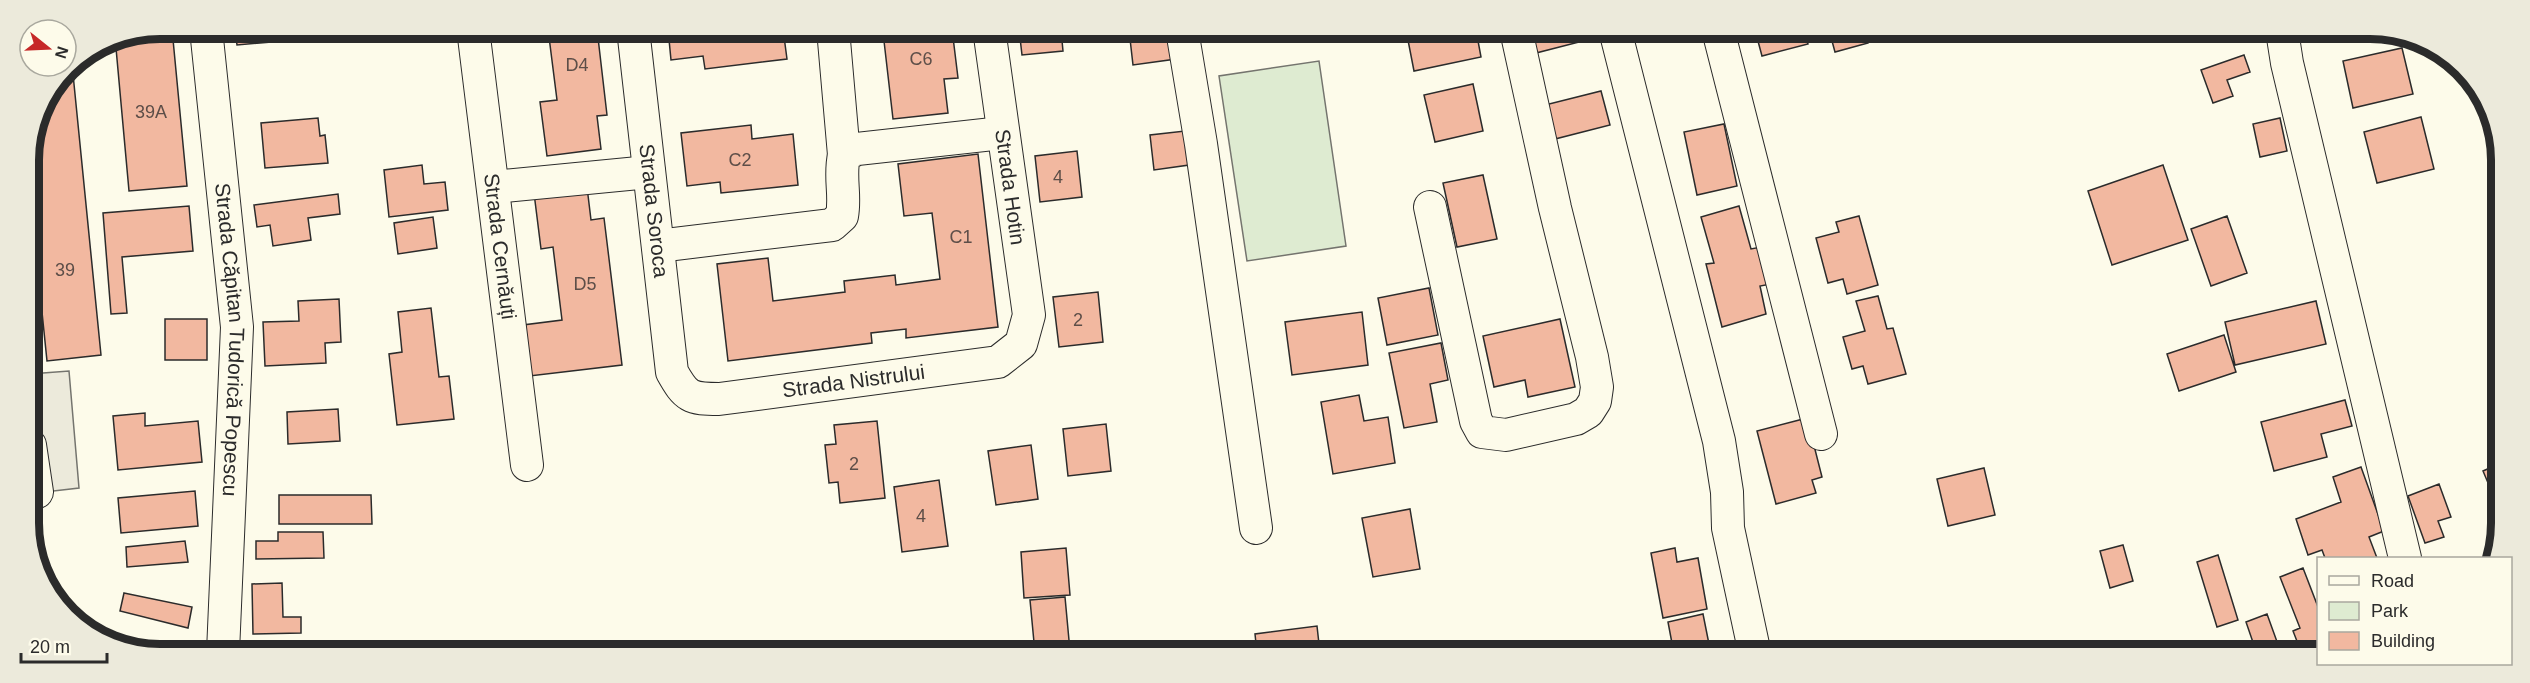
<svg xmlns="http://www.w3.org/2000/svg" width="2530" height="683" viewBox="0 0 2530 683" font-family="Arial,sans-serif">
  <rect width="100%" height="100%" fill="#fdfbea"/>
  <path fill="#deebd1" stroke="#74746e" stroke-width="1.5" d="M1319 61 1346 246 1247 261 1219 76Z"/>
  <path fill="#eceadb" stroke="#74746e" stroke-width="1.5" d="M69 371 79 488 45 492 30 374Z"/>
  <path fill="#f2b8a0" stroke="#2b2b2b" stroke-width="1.5" d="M160 28 172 29 187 186 129 191 115 37Z
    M235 29H307V39L237 45Z
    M548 29H597L607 115 597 116 601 149 547 156 540 102 557 100Z
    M668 29H783L787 59 705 69 703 56 671 60Z
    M897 29H952L958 78 944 79 948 113 893 119 884 41 899 39Z
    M1019 29 1061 30 1063 51 1022 55Z
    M1129 30H1172L1176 59 1133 65Z
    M1430 30H1476L1481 57 1414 71 1407 35Z
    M1531 30H1580L1583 41 1536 53Z
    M1755 30H1805L1808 44 1762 56Z
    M1829 30H1865L1868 43 1835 52Z
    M2402 48 2413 94 2353 108 2343 61Z
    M2244 55 2250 72 2227 80 2233 96 2213 103 2201 70Z
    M72 64 101 355 47 361 29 185V152L39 109 67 67Z
    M1473 84 1483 131 1435 142 1424 95Z
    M1601 91 1610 125 1555 139 1545 105Z
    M2421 117 2434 169 2377 183 2364 132Z
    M318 118 320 136 325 135 328 163 265 168 261 123Z
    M2280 118 2287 151 2260 157 2253 124Z
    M1724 124 1737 186 1697 195 1684 132Z
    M751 125 752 139 793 134 798 185 721 193 720 182 687 186 681 133Z
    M1185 131 1189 165 1154 170 1150 135Z
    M1077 151 1082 197 1040 202 1035 156Z
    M978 154 998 327 906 338V329L871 333 872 343 728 361 717 264 768 258 773 301 845 292 844 281 895 275 896 285 940 279 932 213 904 216 898 164Z
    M422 165 424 184 445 182 448 210 389 217 384 170Z
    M2163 165 2188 240 2112 265 2088 191Z
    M1483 175 1497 239 1457 247 1443 183Z
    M587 187 591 220 604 218 622 365 521 377 515 326 562 320 553 247 541 249 534 193Z
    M338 194 340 214 308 218 311 240 273 246 270 225 257 227 254 205Z
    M189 206 193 251 122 257 127 313 111 314 103 213Z
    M1739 206 1751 249 1761 247 1771 284 1760 286 1766 314 1722 327 1706 264 1714 263 1701 217Z
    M1859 216 1878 285 1847 294 1843 279 1828 283 1816 238 1839 232 1836 222Z
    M2227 216 2247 273 2211 286 2191 229Z
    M433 217 437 248 398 254 394 223Z
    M1429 288 1438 335 1387 345 1378 298Z
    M1098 292 1103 342 1059 347 1053 297Z
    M1878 296 1887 329 1893 328 1906 374 1868 384 1863 366 1852 369 1843 337 1865 331 1856 301Z
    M339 299 341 342 325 343 326 363 265 366 263 322 299 321 298 301Z
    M2316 301 2326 344 2235 365 2225 322Z
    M431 308 439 377 449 376 454 419 397 425 389 354 402 352 398 312Z
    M1362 312 1368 365 1292 375 1285 322Z
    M165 319H207V360H165Z
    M1560 319 1575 387 1528 397 1525 380 1494 387 1483 336Z
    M2224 335 2236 372 2179 391 2167 354Z
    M1441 343 1448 380 1430 384 1437 422 1404 428 1389 353Z
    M1359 395 1364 421 1388 417 1395 463 1333 474 1321 402Z
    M2345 400 2352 426 2321 434 2327 457 2274 471 2261 422Z
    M338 409 340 441 288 444 287 412Z
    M145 413V426L198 421 202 462 118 470 113 416Z
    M1807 418 1822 477 1812 480 1816 493 1776 504 1757 431Z
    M877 421 885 498 840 503 838 482 829 483 825 445 836 444 834 425Z
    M1106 424 1111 471 1068 476 1063 429Z
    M1031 445 1038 499 996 505 988 451Z
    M2499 464V509L2483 471Z
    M2361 467 2384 531 2369 537 2377 558H2325L2322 550 2308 555 2296 519 2341 502 2333 477Z
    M1984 468 1995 515 1948 526 1937 479Z
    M939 480 948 546 902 552 894 487Z
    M2439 484 2451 517 2438 521 2444 537 2425 543 2408 496Z
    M195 491 198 526 121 533 118 498Z
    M279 495H371L372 524H279Z
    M1410 509 1420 569 1373 577 1362 518Z
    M278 532H323L324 558 256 559V541H278Z
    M185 541 188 562 127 567 126 547Z
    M2123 545 2133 581 2110 588 2100 551Z
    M1066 548 1070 595 1024 598 1021 552Z
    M1675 548 1677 562 1698 558 1707 609 1663 618 1651 553Z
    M2218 555 2238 620 2217 627 2197 562Z
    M2303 568 2318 607V654H2302L2293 631 2300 628 2280 577Z
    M282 583 283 617H301V633L253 634 252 584Z
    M124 593 192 607 188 628 120 611Z
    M1065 597 1070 651 1035 653 1030 600Z
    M1703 614 1711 654H1674L1668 622Z
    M2267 614 2280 650 2268 654H2257L2246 622Z
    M1317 626 1320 653H1257L1255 634Z
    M2142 645 2146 654H2125Z
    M2222 646 2226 654H2206Z"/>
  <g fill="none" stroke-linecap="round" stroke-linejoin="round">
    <defs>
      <g id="minor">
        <path id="s1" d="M206 29 237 327 223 652"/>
        <path id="s2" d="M473 29 527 465"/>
        <path id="s3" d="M633 29 672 372C686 397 690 399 719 399L998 362 1021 344 1029 315 989 29"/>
        <path d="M833 29 844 155"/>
        <path d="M1182 30 1201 144 1256 528"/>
        <path d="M1615 30 1719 441 1727 492 1728 528 1755 654"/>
        <path d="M1718 30 1821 434"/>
        <path d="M2282 31 2287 63 2405 558"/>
        <path d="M493 187 649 172"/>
        <path d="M1430 207 1476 421 1482 432 1506 435 1576 419 1588 412 1595 401 1597 387 1592 357 1555 208 1516 30"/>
        <path d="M658 246 832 225 842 216C846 195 839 177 844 155L857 149 1002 133"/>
        <path d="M30 445 37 492 31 493"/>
      </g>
    </defs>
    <use href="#minor" stroke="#2b2b2b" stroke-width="34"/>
    <use href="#minor" stroke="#fdfbea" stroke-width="32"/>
  </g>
  <g text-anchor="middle" stroke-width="4.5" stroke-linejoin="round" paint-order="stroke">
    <g font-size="18" fill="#5d4e48">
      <text x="921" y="65">C6</text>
      <text x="577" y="71">D4</text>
      <text x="151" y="118">39A</text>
      <text x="740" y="166">C2</text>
      <text x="1058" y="183">4</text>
      <text x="961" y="243">C1</text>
      <text x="65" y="276">39</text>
      <text x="585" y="290">D5</text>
      <text x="1078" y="326">2</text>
      <text x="854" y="470">2</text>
      <text x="921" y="522">4</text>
    </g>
    <g font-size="21" fill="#2b2b2b" stroke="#fdfbea">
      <text transform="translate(1010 187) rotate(82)" y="7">Strada Hotin</text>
      <text dy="7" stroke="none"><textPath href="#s3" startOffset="183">Strada Soroca</textPath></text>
      <text dy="7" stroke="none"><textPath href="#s2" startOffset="219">Strada Cernăuți</textPath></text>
      <text dy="7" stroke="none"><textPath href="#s1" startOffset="312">Strada Căpitan Tudorică Popescu</textPath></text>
      <text dy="7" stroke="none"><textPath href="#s3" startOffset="540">Strada Nistrului</textPath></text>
    </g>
  </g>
  <path d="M0 0H2530V683H0ZM160 39H2370A121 121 0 0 1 2491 160V523A121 121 0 0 1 2370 644H160A121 121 0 0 1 39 523V160A121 121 0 0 1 160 39Z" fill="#eceadb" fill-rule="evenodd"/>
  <path fill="none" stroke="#2b2b2b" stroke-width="8" d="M160 39H2370A121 121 0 0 1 2491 160V523A121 121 0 0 1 2370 644H160A121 121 0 0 1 39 523V160A121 121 0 0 1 160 39Z"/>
  <rect x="2317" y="557" width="195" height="108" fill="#fdfbea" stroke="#a9a89e" stroke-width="1.5"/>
  <rect x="2329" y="576" width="30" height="9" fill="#fdfbea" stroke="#a9a89e" stroke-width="1.5"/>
  <text x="2371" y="587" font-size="18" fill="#2b2b2b">Road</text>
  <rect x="2329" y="602" width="30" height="18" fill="#deebd1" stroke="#a9a89e" stroke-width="1.5"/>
  <text x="2371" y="617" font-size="18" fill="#2b2b2b">Park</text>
  <rect x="2329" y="632" width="30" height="18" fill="#f2b8a0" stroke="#a9a89e" stroke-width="1.5"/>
  <text x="2371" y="647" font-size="18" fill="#2b2b2b">Building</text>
  <g transform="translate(48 48) rotate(108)"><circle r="28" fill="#fdfbea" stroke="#a9a89e" stroke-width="1.5"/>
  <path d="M0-4.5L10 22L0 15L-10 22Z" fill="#c62828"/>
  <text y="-9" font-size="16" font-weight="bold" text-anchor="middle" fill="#2b2b2b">N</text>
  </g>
  <path d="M21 653v9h86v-9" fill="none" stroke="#2b2b2b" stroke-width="3"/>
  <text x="30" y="653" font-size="18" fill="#2b2b2b" stroke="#fdfbea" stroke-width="4.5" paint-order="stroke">20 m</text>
</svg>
